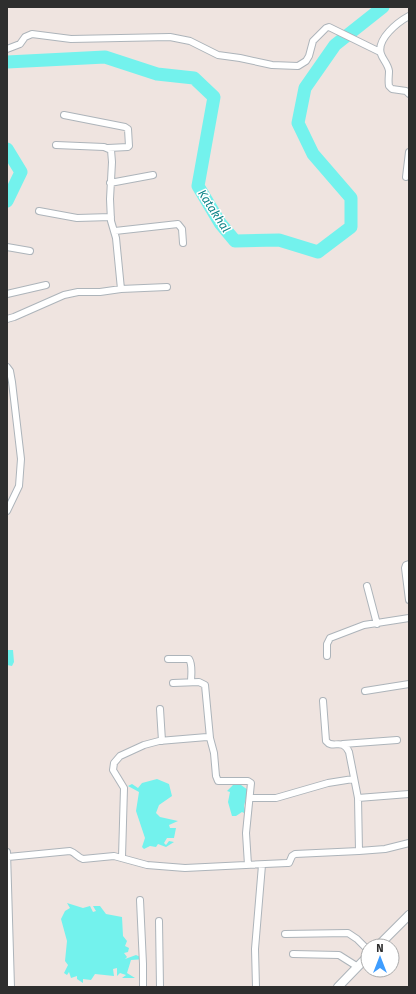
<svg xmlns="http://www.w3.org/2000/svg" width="416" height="994" viewBox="0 0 416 994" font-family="'Fira Sans',sans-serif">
  <rect width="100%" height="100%" fill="#efe4e0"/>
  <path fill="#73f2ed" d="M7 650H13L14 662 12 666 7 665Z
    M157 779 169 784 172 796 159 805 156 813 160 817 178 821 169 825 170 828H176L174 838H167L164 843 166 845 169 841 174 842 166 847 158 844 156 847 150 846 144 849 142 847 145 838 136 811 139 792 128 786 132 784 138 788 142 783Z
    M233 785H241L248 790 244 806 246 814 242 812 236 816H232L228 802 230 792 227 791Z
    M67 903 83 908 90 906 93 912 96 911 93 906H100L106 914 122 917 123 936 127 941 125 946 129 948 128 952 124 953 127 957 125 959 136 955 145 959 131 960 127 973 135 978H122L126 975 120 973 117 976V968L113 969 114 976 95 974 91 980 83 979V983L77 979V976L71 978 69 972 67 975 64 973 68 965 65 961 67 941 61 919 65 911 70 908Z"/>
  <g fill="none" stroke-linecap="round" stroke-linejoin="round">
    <path stroke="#73f2ed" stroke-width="13" d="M7 62 105 57 157 74 194 78 214 97 198 186 220 223 235 241 279 240 318 252 351 227V198L313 154 298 123 305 88 335 45 383 7
      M7 149 21 172 7 201"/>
    <defs>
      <path id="street" d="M409 16C398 22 376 39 381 54 383 60 388 64 389 71 389 76 388 81 389 86L392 89 406 91 409 94
        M7 49 20 44 25 37 32 34 71 39 170 37 190 41 218 55 240 58 272 65 298 66 306 61 309 56 313 41 326 28 329 27 380 52
        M64 115 125 127 128 129 129 146 128 147 108 148
        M56 145 104 147 111 150 112 162 110 199 111 221 116 238 121 289
        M406 177 409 152
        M110 183 153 175
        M39 211 77 218 111 217
        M115 231 178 224 182 229 183 243
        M7 247 30 251
        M7 294 46 285
        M7 319 14 317 64 295 78 292H100L121 289 167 287
        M7 367 10 371 12 382 21 459 19 486 7 511
        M409 564 406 565 405 568 409 600
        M367 586 377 624
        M327 656V644L330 638 364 625 409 618
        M168 659H189C193 665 191 675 191 682
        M173 683 199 682 205 685 210 738
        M365 691 409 684
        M323 701 326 741C333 750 342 737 349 752L358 798 359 851 385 849 409 843
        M160 709 162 741
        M343 744 397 740
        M250 798H276L328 783 353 779
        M358 798 409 794
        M7 852 11 987
        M8 857 70 851C76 853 78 858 83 859L114 856 147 865 185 868 287 863H289L292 856 295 854 359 851
        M122 857 124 788 113 770 114 763 120 756 144 745 159 741 207 737 210 738 214 753 216 776 218 781H248L251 783 246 833 248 865
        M140 900 143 964V987
        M159 921 160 987
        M285 934 348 933 357 939 368 950
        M293 954 339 955 358 967
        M256 987 255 949 262 865"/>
      <path id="secondary" d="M378 946 409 915
        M338 987 368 956"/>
    </defs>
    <use href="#street" stroke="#adb4ba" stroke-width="8"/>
    <use href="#secondary" stroke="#adb4ba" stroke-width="10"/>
    <use href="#street" stroke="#fff" stroke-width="6"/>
    <use href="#secondary" stroke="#fff" stroke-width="8"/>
  </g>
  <g text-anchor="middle" stroke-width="3" stroke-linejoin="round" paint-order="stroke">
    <g font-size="12" font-style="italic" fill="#0c8387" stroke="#fff">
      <text transform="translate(214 211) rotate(57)" y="4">Katakhal</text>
    </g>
  </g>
  <rect width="416" height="994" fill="none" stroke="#2e2e2e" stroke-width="16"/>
  <g transform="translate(380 958)"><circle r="19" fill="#ffffff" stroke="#ababab"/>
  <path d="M0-3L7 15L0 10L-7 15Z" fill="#3f9dfe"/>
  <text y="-6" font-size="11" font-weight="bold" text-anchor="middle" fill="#2e2e2e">N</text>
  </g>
</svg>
